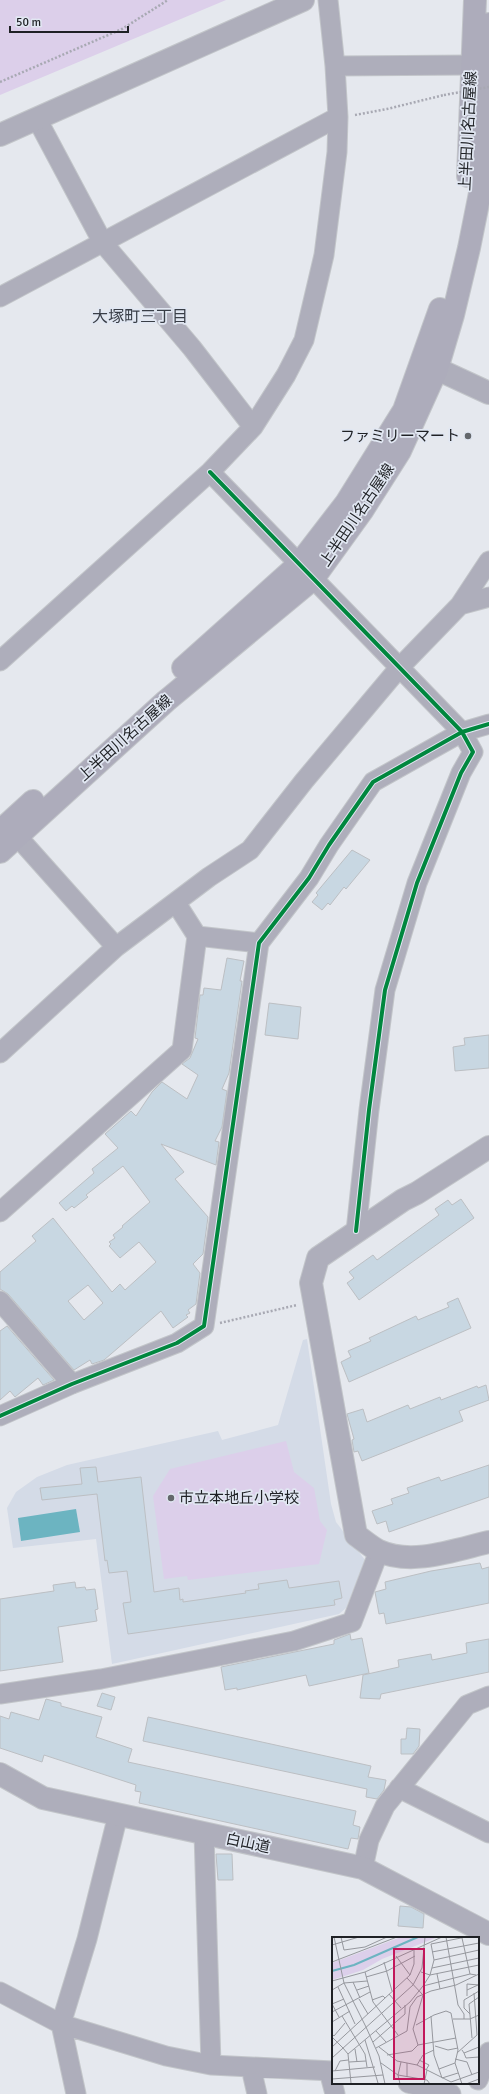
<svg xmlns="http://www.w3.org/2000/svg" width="489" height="2094" viewBox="0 0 489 2094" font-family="Signika,'Noto Sans JP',sans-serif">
  <rect width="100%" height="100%" fill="#e5e8ee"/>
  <path fill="#d4dbe7" d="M307 1339 331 1504 336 1522 365 1560 346 1608 339 1614 112 1664 96 1539 13 1548 7 1508 16 1492 37 1477 67 1465 218 1431 222 1440 278 1425 303 1340Z"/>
  <path fill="#dccfea" d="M0 0H226L0 95Z
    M286 1441 294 1472 314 1488 320 1521 327 1530 319 1564 188 1580 187 1576 164 1579 153 1496 170 1469Z"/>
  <path fill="#6cb4c1" d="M76 1509 80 1532 21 1541 18 1518Z"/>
  <path fill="#c8d7e2" stroke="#bcbfc3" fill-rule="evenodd" d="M352 850 370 860 346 889 344 887 330 905 328 903 322 910 312 902 318 895 316 893Z
    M227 958 244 961 240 981H242L229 1073 222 1089 227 1091 222 1127 215 1141 219 1142 216 1165 161 1144 184 1172 175 1179 208 1217 203 1254 193 1264 200 1273 196 1304 188 1310 190 1313 186 1315 188 1317 173 1328 161 1311 104 1360 92 1364 90 1360 74 1370 8 1294 0 1289V1272L36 1241 32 1236 53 1218 112 1292 120 1284 125 1290 156 1262 139 1242 120 1258 109 1246 111 1244 109 1242 115 1238 113 1235 123 1227 122 1226 150 1202 123 1166 86 1195 88 1197 74 1208 72 1206 66 1211 59 1203 94 1173 92 1169 118 1148 105 1134 131 1111 136 1116 152 1092 162 1082 187 1099 198 1075 182 1064 190 1058 198 1039 195 1038 200 995H203L204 988 221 990ZM88 1285 103 1303 84 1320 68 1301Z
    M269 1003 301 1007 298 1039 265 1035Z
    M489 1035V1068L455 1071 453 1047 465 1045 464 1038Z
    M461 1199 474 1218 359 1300 347 1283 354 1278 349 1272 373 1255 377 1260 439 1215 435 1209 448 1200 452 1205Z
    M458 1298 471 1328 349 1382 341 1362 351 1357 348 1351 371 1341 369 1338 416 1316 418 1320 449 1307 447 1303Z
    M7 1326 54 1380 43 1385 38 1378 15 1397 10 1391 0 1400V1331Z
    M486 1385 489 1400 459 1411 463 1421 362 1461 358 1451 354 1452 352 1440 354 1439 347 1414 363 1409 367 1422 408 1405 410 1409 440 1397 441 1400 477 1386 478 1388Z
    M489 1465V1497L389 1532 386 1521 377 1524 372 1511 393 1504 391 1499 409 1493 407 1488 439 1477 441 1481Z
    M96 1467 98 1482 141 1477 154 1592 179 1588 180 1600 183 1599V1602L246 1593 245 1591 259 1589 258 1584 287 1580 289 1588 339 1581 342 1598 334 1600 335 1605 128 1634 123 1603 131 1602 127 1571 109 1573 107 1560 105 1561 97 1494 42 1500 40 1488 82 1484 80 1468Z
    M480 1563 482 1569 489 1567V1603L386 1624 384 1613 379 1614 375 1592 386 1589 385 1582 431 1571Z
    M75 1582 76 1588 85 1587 86 1590 95 1589 98 1609 95 1610 97 1621 58 1627 63 1662 0 1671V1599L54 1591 53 1585Z
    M350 1634 351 1640 362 1638 369 1673 309 1686 306 1675 237 1690V1688L225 1690 221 1667 334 1644V1640Z
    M489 1639V1672L381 1694 380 1699 360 1698 363 1675 399 1667 398 1660 431 1654 432 1660 467 1653 466 1643Z
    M102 1693 115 1697 111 1710 97 1706Z
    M46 1699 61 1703V1706L102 1717 96 1737 132 1749 128 1762 356 1811 353 1825 360 1827 358 1839 351 1838 348 1849 139 1803 141 1792 135 1791 136 1785 44 1755 42 1762 0 1748V1716L9 1719 11 1712 39 1720Z
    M148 1717 371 1766 368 1777 386 1780 384 1790 377 1799 366 1797 367 1789 143 1741Z
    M407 1728 420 1729 419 1746 413 1754H401V1739H406Z
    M216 1854H232L233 1880H218Z
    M400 1906 411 1907 424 1914 423 1928 398 1926Z"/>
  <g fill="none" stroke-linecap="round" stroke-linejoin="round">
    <defs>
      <path id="minor" d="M335 66 472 65
        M37 119 103 243 192 348 253 427
        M0 297 338 117
        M210 472 462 732 473 752 461 773 417 883 385 990 369 1110 356 1231
        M460 605 489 597
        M0 661 210 472 253 427 286 375 304 340 324 255 337 152 338 117 335 66 328 0
        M8 826 116 947
        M197 936 259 943
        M0 1053 116 947 209 877 250 850 304 781 399 668 460 605 489 561
        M0 1212 182 1050 197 936 176 903
        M0 1301 72 1384
        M0 1416 72 1384 177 1343 204 1326 259 943 309 878 329 845 373 782 462 732 489 724
        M0 1694 101 1679 294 1641 352 1622 379 1551
        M399 1788 489 1833
        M204 1833 211 2065
        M363 1868 369 1840 385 1806 467 1705 489 1696
        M0 1992 61 2024 166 2056 211 2065 333 2071
        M251 2068 257 2094
        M329 2071 335 2094
        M478 2080 489 2052
        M408 2083 451 2094
        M76 2094 61 2024 87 1939 118 1815"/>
      <path id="tertiary" d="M0 135 303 0
        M437 369 489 393
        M489 1147 417 1193 403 1200 318 1258 311 1283 356 1535C363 1540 371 1547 379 1551 412 1566 455 1550 489 1542
        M0 1774 43 1798 363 1868 489 1934"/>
      <path id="secondary" d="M468 176 475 0
        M183 668 299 564 346 503 404 410 440 309
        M0 831 33 801
        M0 852 166 701 313 579 362 511 400 451 437 369 453 315 469 248 480 193 487 124 489 24"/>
    </defs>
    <use href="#minor" stroke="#c2c5c9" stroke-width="21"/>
    <use href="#tertiary" stroke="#c2c5c9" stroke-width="24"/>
    <use href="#secondary" stroke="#c2c5c9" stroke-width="24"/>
    <path stroke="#a8a9b3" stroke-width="2.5" stroke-dasharray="2 2" stroke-linecap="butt" d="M0 82 122 29 168 0
      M355 115 387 109 444 95
      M220 1323 297 1305"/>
    <use href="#minor" stroke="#aeaebb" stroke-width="19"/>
    <use href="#tertiary" stroke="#aeaebb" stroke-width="22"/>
    <use href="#secondary" stroke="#adacbb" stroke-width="22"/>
    <path stroke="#a8a9b3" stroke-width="2.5" stroke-dasharray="2 2" stroke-linecap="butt" d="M444 95 489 87"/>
    <defs>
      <path id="cycleway" d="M210 472 462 732 473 752 461 773 417 883 385 990 369 1110 356 1231
        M0 1416 72 1384 177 1343 204 1326 259 943 309 878 329 845 373 782 462 732 489 724"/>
    </defs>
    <use href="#cycleway" stroke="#e1e7f2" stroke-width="6"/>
    <use href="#cycleway" stroke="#00873e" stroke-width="4"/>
  </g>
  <g fill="#64676b" stroke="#e1e7f2" stroke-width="1.5">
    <circle cx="468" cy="436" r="4"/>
    <circle cx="171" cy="1498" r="4"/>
  </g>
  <g text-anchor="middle" stroke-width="3.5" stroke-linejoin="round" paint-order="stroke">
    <g font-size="15" fill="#1f2125" stroke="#e1e7f2">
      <text transform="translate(468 131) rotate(-87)" y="5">上半田川名古屋線</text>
      <text transform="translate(357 515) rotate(-56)" y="5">上半田川名古屋線</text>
      <text transform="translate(125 738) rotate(-42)" y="5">上半田川名古屋線</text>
      <text transform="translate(248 1843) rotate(12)" y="5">白山道</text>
    </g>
    <g font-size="15" fill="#1f2125" stroke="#e1e7f2" text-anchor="end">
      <text x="460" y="441">ファミリーマート</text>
      <text x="179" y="1503" text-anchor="start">市立本地丘小学校</text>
    </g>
    <g font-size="16" fill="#393e47" stroke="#e1e7f2">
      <text x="140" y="322">大塚町三丁目</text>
    </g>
  </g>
  <g transform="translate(332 1937)">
    <rect width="147" height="147" fill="#e5e8ee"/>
    <path d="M69 0H106L50 22 31 33 0 43V26Z" fill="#dccfea"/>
    <path fill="none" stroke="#6cb4c1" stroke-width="2" d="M0 34 22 28 86 0"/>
    <path fill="none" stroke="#96989e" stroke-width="1" d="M2 0 12 46 34 90M9 0 12 13 33 10 55 0M114 0 126 68 132 77V82M130 1 138 37M0 8 27 0M100 15 147 6M64 19 78 38M102 23 147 13M0 25 65 0M52 25 60 54M100 31 147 21M33 35 41 65 66 98M89 35 98 38 147 28M105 37 108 52M34 40 55 34 83 19M75 41 91 58 81 92 86 108M0 44 33 35 110 0M21 45 28 61M91 49 138 37 144 38M6 50 23 87M0 53 12 46 35 44M25 53 37 49M135 53 146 48M142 56 145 98M57 57 69 71M135 59V47L147 48M27 62 36 77M40 63 51 59 53 61M0 67 7 80M0 67 12 62M0 75 38 55M138 77 132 71V63L147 54M10 79 33 117 35 130M99 79 102 118 110 141 126 136M121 82H138L147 78M0 85 18 74M84 88 102 78 114 74 119 76 126 113 123 126 130 147M34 90 47 119 53 147M44 94 54 105M0 97 2 99 13 86M0 100 11 111M140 101 137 67 147 60M33 103 46 146M41 105 73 77V68M86 108 124 101M103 109 116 113 126 111M0 110 78 38 82 27V11M47 110 65 124 85 128 119 145 147 135M11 111 16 117 19 146M44 111 75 94 78 70 85 60 99 54 124 48 147 37M23 112 25 125M130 113 132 116 147 110M125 116 145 98M132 116 134 121 147 120M16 117 78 65 91 49 98 38 102 23 99 7 134 0M55 118 80 114 86 108M0 121 81 48 90 31 93 0M123 122 135 125 140 138M87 123 97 128 94 133M17 125 34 124M49 126 66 138 95 143 98 147M75 126V140M85 128 91 118 102 113M107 132 123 126M0 134 43 130M3 134 8 124 16 123M0 142 51 138M12 147H46M68 147 66 138 69 125M92 147 95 133M134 147 147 142"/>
    <path fill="#c2185b" fill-opacity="0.15" stroke="#c2185b" stroke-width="2" d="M62 12H92V142H62Z"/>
    <rect width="147" height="147" fill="none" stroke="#1f2125" stroke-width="2"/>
  </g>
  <path d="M10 26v6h118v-6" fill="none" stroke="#1f2125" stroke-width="2"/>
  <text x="16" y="26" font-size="12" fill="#1f2125" stroke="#e1e7f2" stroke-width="3" paint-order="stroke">50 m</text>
</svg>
